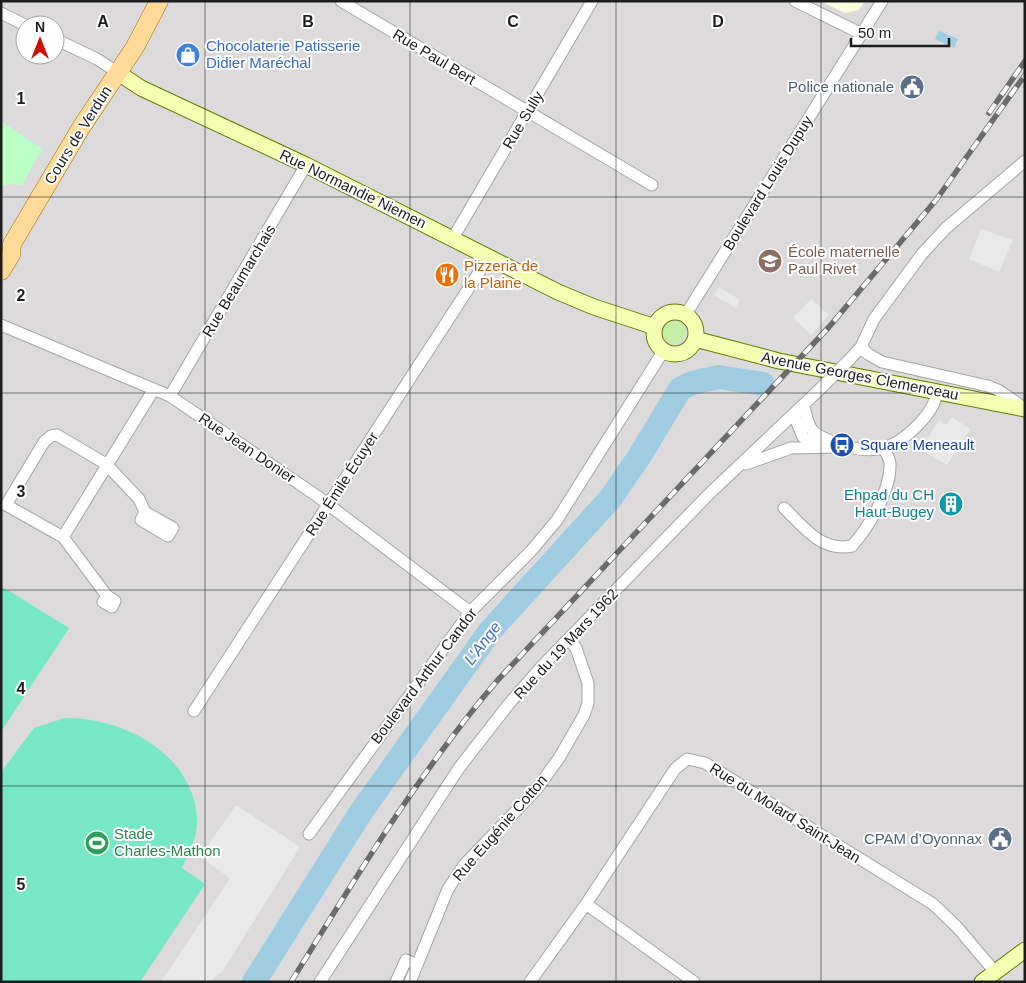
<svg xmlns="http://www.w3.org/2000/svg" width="1026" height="983" viewBox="0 0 1026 983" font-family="Arial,sans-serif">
  <rect width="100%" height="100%" fill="#f0ece2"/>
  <path fill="#dcdada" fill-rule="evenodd" d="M1 1H1025V982H1ZM25 25H55V55H25Z"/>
  <path fill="#fcffdc" d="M820 1H865L859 10 845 13Z"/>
  <path fill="#c2efa2" d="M663 332a11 11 0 1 1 22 0a11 11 0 1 1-22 0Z"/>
  <path fill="#baffc5" d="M1 121 42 149 22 185 10 184 1 187Z"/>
  <path fill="#78e7c5" d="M1 586 69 628 1 732Z
    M65 718C122 717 192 753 197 817 198 836 190 852 182 868L205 884 140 982H1V772L34 728Z"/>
  <path fill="#e9e9e9" d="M981 229 1013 240 999 272 969 259Z
    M719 287 740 300 736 308 714 295Z
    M811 299 829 315 811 335 793 318Z
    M952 417 970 429 947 465 921 449 939 420 946 425Z
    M236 805 300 847 222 972 212 979V982H161L230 878 200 857Z"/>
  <path fill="#9ecde2" d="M939 31 958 39 954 48 935 39Z"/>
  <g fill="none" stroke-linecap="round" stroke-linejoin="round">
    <path stroke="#9ecde2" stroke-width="24" d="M254 982 361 812 490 631 610 499 639 457 680 389 692 383 719 377 763 384"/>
    <defs>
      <path id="street" d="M341 1 652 185
        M795 1 862 34
        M1 13 25 25
        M55 39 97 59 117 72
        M453 238 592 1
        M686 314 882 1
        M1 325 170 396 317 496 470 612
        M861 347 868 354 882 362 988 386 998 390 1023 407
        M849 360 861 347 874 319 922 254 946 228 1025 161
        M170 396 306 165
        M804 406C806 414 807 424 813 431 819 437 828 440 836 443 872 456 893 451 919 424 928 414 935 405 937 392
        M794 415 803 437 817 445
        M746 464 791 448 840 447
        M784 508C805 528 821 552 852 546 869 527 891 490 890 464 890 459 886 453 884 449
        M145 512 141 520 168 536 173 528 145 512 139 499 106 464 57 435 51 436 44 442 6 505 63 537 154 389
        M63 537 107 596 115 601 112 607 103 602 107 596
        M194 711 489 257
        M309 834 470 612 531 551 557 520 664 350
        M586 904 694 982
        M320 982 459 768 508 705 542 666 709 494 820 389
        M396 982 406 960 417 965
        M410 982 448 889 464 865 536 790 559 758 584 715 588 703V683L576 648 569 639
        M530 982 586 904 675 769 687 759 705 763 933 904 957 927 995 972"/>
      <path id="secondary" d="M117 72 141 88 306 165 558 292 594 307 655 327
        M654 333a21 21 0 1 1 42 0a21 21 0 1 1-42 0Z
        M695 339 779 361 1025 409
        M982 982 1025 950"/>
      <path id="primary" d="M1 271 11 255 12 244 82 126 135 47 159 1"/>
    </defs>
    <use href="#street" stroke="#a4a4a4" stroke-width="13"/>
    <use href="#secondary" stroke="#627900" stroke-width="17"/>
    <use href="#primary" stroke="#977100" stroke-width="19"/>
    <use href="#street" stroke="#fff" stroke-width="11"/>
    <use href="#secondary" stroke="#f5ffb1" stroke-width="15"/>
    <use href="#primary" stroke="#ffda98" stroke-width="18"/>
    <defs>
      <path id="rail" d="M989 113 1025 61
        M291 982C355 879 417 775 496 682L829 327 936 200 1025 75"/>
    </defs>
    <use href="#rail" stroke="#6b6b6b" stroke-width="5.5"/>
    <use href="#rail" stroke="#fff" stroke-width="4" stroke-dasharray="11" stroke-linecap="butt"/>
    <defs>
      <path id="street-bridge" d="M820 389 849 360"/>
    </defs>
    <use href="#street-bridge" stroke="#a4a4a4" stroke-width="13" stroke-linecap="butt"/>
    <use href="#street-bridge" stroke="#fff" stroke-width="11"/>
  </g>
  <path fill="none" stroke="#1d1d1d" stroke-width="1" stroke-opacity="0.55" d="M205 1V982M410 1V982M616 1V982M821 1V982M1 197H1025M1 393H1025M1 590H1025M1 786H1025"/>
  <defs>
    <symbol id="shop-disc" viewBox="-11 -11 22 22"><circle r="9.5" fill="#3f7fe0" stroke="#fff"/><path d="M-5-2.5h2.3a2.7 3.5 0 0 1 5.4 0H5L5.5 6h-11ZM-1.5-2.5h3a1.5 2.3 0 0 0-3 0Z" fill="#fff"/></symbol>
    <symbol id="civic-disc" viewBox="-11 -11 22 22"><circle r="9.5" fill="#5c6f8a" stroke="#fff"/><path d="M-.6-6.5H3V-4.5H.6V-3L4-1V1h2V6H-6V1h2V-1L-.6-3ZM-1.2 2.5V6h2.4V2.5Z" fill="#fff"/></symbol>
    <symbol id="school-disc" viewBox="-11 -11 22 22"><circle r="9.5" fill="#8d6e63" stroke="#fff"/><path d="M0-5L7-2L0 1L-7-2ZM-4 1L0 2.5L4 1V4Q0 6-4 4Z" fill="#fff"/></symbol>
    <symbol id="restaurant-disc" viewBox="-11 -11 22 22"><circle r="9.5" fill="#e8710a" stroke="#fff"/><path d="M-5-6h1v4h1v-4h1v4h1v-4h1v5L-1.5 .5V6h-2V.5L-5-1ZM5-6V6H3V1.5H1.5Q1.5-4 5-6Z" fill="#fff"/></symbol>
    <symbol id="bus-disc" viewBox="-11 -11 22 22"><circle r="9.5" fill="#1a4fb4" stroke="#fff"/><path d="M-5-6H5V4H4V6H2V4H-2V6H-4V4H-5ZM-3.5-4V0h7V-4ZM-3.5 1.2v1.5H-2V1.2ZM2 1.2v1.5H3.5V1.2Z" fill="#fff"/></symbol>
    <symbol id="building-disc" viewBox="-11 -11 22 22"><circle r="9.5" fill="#0f9aa8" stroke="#fff"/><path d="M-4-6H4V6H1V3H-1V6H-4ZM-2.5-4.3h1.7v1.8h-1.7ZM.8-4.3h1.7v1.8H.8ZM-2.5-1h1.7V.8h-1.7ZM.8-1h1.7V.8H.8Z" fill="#fff"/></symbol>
    <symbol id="stadium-disc" viewBox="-11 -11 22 22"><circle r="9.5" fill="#2e9e5b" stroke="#fff"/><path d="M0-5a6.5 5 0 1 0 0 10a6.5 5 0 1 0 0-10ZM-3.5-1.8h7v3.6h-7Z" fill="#fff"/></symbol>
  </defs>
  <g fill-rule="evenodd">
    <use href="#shop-disc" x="174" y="41" width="28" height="28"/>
    <use href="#civic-disc" x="898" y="73" width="28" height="28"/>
    <use href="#school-disc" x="756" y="247" width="28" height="28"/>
    <use href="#restaurant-disc" x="433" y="261" width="28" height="28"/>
    <use href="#bus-disc" x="828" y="431" width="28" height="28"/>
    <use href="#building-disc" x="937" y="490" width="28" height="28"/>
    <use href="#civic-disc" x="986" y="825" width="28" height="28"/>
    <use href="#stadium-disc" x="83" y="829" width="28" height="28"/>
  </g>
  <g text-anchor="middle" stroke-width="4" stroke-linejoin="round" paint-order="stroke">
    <g font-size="15" fill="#366cbe" stroke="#fff" text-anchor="start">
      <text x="206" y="51">Chocolaterie Patisserie<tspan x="206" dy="17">Didier Maréchal</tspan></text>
    </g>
    <g font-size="15" fill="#1d1d1d" stroke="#fff">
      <text transform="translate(434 57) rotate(31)" y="5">Rue Paul Bert</text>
      <text transform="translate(523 120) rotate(-59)" y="5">Rue Sully</text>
      <text transform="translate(78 135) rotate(-58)" y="5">Cours de Verdun</text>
      <text transform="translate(768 183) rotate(-58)" y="5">Boulevard Louis Dupuy</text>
      <text transform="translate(353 189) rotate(26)" y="5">Rue Normandie Niemen</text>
      <text transform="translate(239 281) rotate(-59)" y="5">Rue Beaumarchais</text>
      <text transform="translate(860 376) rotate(11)" y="5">Avenue Georges Clemenceau</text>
      <text transform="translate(247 448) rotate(34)" y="5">Rue Jean Donier</text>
      <text transform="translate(342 484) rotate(-57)" y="5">Rue Émile Écuyer</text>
      <text transform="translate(566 644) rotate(-47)" y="5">Rue du 19 Mars 1962</text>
      <text transform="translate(424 676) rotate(-53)" y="5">Boulevard Arthur Candor</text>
      <text transform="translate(785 813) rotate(32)" y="5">Rue du Molard Saint-Jean</text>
      <text transform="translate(500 828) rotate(-49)" y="5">Rue Eugénie Cotton</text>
    </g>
    <g font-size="15" fill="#4e5e75" stroke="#fff" text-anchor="end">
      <text x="894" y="92">Police nationale</text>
      <text x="982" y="844">CPAM d’Oyonnax</text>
    </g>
    <g font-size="15" fill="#785e54" stroke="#fff" text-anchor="start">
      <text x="788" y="257">École maternelle<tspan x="788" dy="17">Paul Rivet</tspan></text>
    </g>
    <g font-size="15" fill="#c56008" stroke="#fff" text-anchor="start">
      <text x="464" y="271">Pizzeria de<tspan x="464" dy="17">la Plaine</tspan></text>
    </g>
    <g font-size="15" fill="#164399" stroke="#fff" text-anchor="start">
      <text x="860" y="450">Square Meneault</text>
    </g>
    <g font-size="15" fill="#0d838f" stroke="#fff" text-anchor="end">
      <text x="934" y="500">Ehpad du CH<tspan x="934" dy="17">Haut-Bugey</tspan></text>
    </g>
    <g font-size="15" fill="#27864d" stroke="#fff" text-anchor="start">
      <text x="114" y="839">Stade<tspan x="114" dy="17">Charles-Mathon</tspan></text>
    </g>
    <g font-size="16" font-style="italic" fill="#4072b7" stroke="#fff">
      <text transform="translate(482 643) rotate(-53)" y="6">L'Ange</text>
    </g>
  </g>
  <g font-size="16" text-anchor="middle" font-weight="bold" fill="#1d1d1d" stroke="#fff" stroke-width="4" stroke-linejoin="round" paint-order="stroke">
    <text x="103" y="27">A</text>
    <text x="308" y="27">B</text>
    <text x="513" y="27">C</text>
    <text x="718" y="27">D</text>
    <text x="21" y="104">1</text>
    <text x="21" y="301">2</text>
    <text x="21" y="497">3</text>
    <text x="21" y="694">4</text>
    <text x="21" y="890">5</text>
  </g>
  <rect width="1026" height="983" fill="none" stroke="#1d1d1d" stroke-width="5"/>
  <g transform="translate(40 40)"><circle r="24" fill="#ffffff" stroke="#a5a5a5"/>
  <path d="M0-4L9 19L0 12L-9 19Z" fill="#cb1000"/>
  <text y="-8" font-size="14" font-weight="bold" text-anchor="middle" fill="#1d1d1d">N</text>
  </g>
  <path d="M851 38v8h98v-8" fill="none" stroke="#1d1d1d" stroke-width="2.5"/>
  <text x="858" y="38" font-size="15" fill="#1d1d1d" stroke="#ffffff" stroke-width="4" paint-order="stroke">50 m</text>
</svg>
